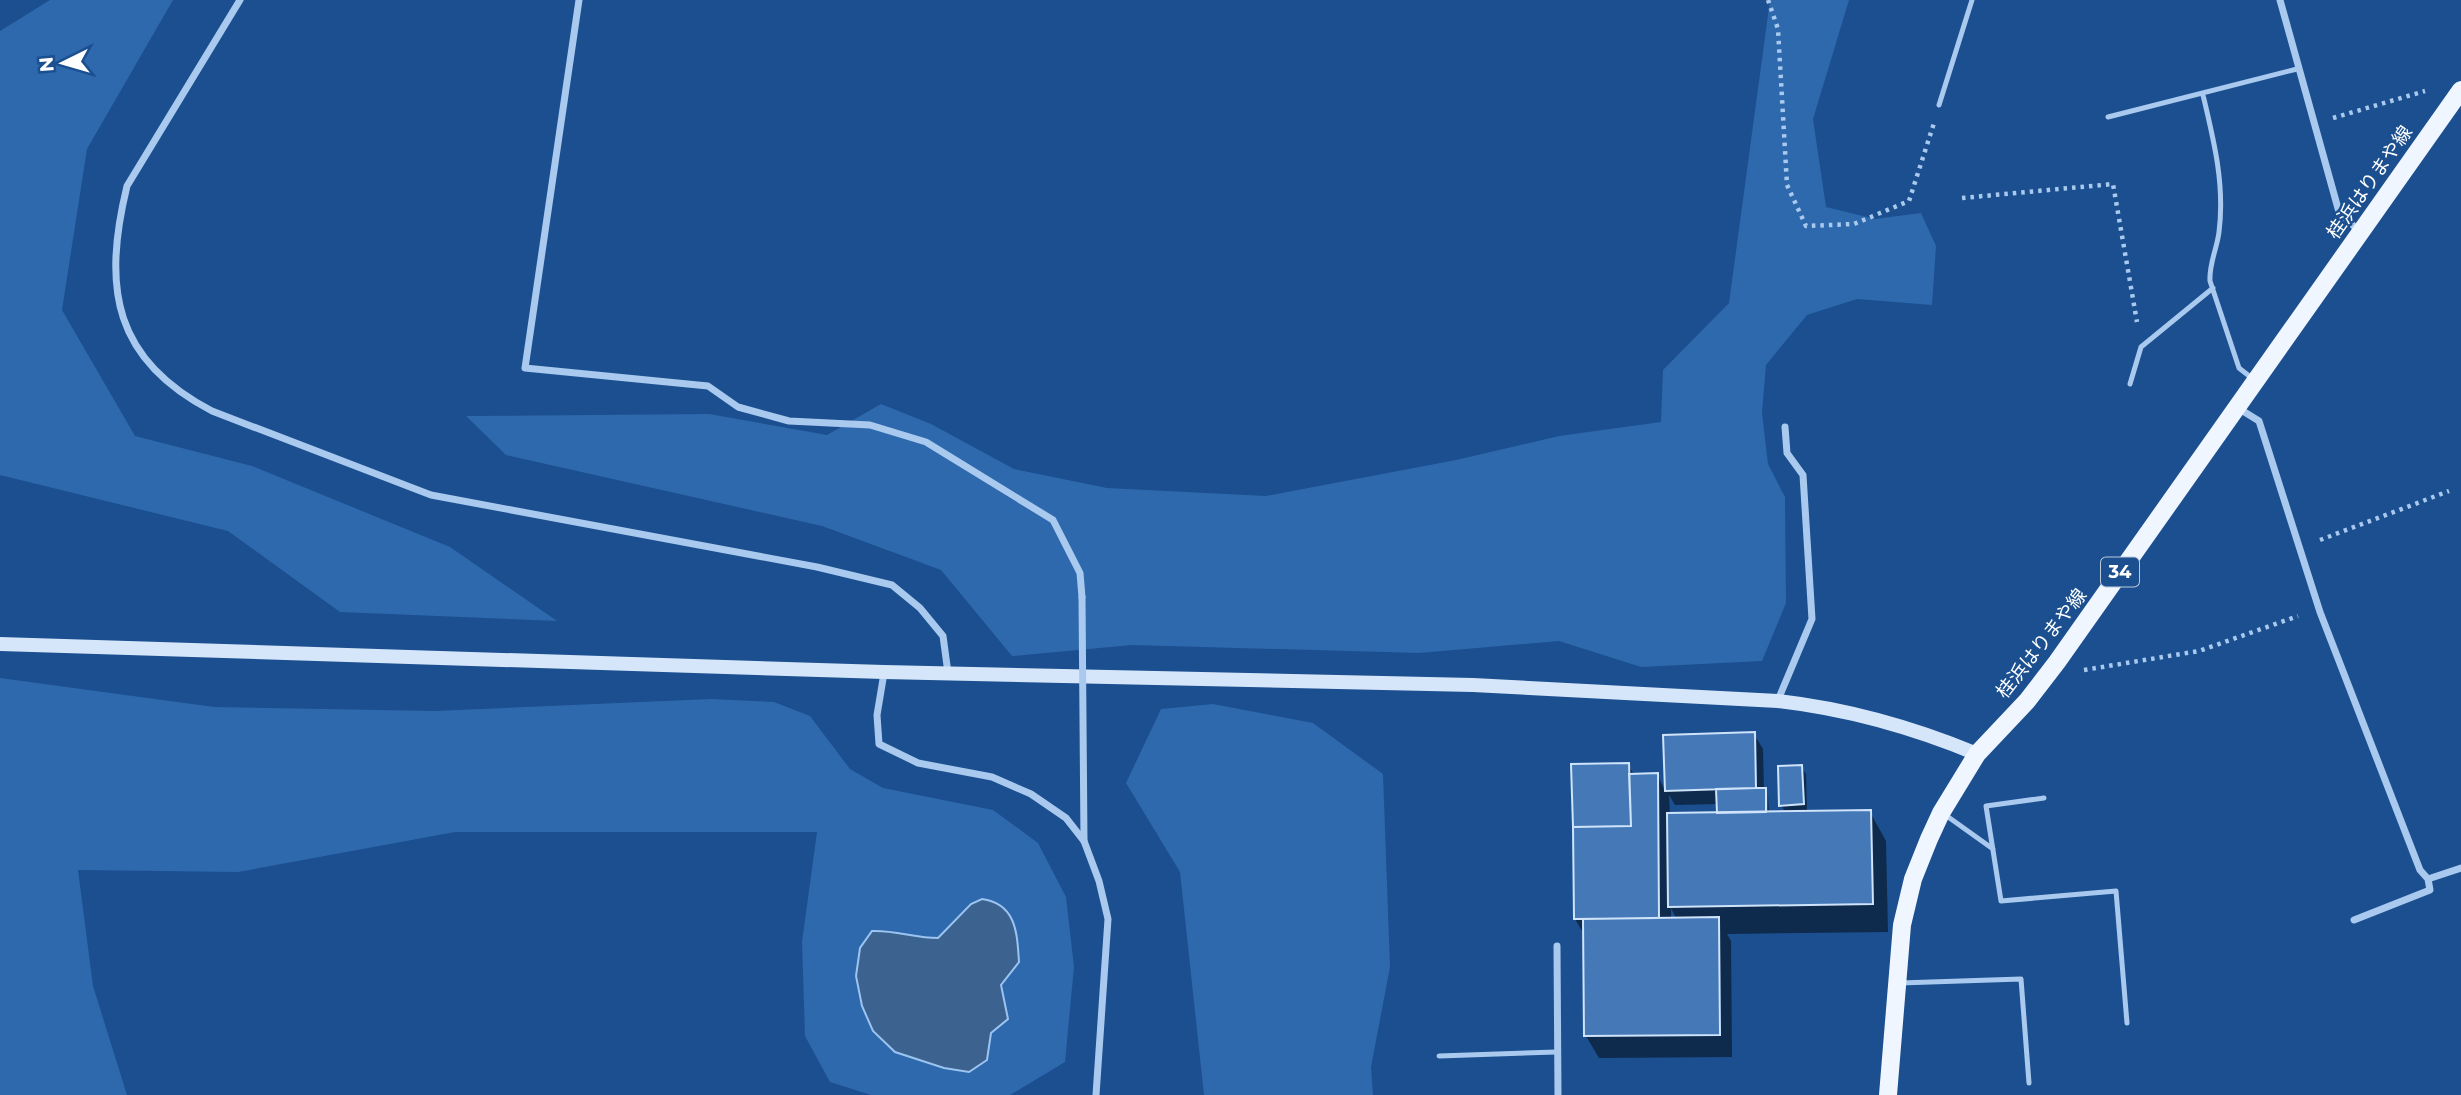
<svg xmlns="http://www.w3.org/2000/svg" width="2461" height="1095" viewBox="0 0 2461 1095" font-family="Montserrat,'Noto Sans JP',sans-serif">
  <rect width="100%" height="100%" fill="#1b4f8f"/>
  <path fill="#2e69ad" d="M50 0H173L87 149 62 310 135 436 252 466 450 547 557 621 340 612 228 531 0 475V31Z
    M1770 0H1849L1813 119 1826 207 1875 219 1921 213 1936 246 1932 305 1857 299 1807 315 1766 365 1762 413 1768 464 1785 497 1786 603 1762 661 1641 667 1559 641 1419 653 1132 645 1012 656 941 570 822 526 506 455 466 416 709 414 827 435 881 404 931 424 1014 469 1107 488 1266 496 1456 460 1559 436 1661 422 1663 370 1729 303Z
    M0 678 214 707 435 711 711 699 774 702 810 716 850 769 883 788 993 810 1038 843 1066 897 1074 967 1065 1062 1010 1095H871L830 1082 805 1036 802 942 817 832H455L238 872 78 870 93 986 127 1095H0Z
    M1213 704 1313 723 1383 774 1390 967 1371 1067 1373 1095H1204L1180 872 1126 783 1161 709Z"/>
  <path fill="#3c6290" stroke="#9cc4f0" stroke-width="2" d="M982 899C1017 904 1017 934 1019 962L1001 985 1008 1019 991 1033 987 1060 969 1072 944 1068 895 1052 873 1031 862 1006 856 976 860 948 872 931C895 930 915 938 938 938L971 904Z"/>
  <path fill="#0007" fill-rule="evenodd" d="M1754 734 1763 749 1764 790 1767 795H1764L1765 820H1768V795L1769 813H1786L1781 805 1801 767 1806 774 1807 813 1870 812 1886 841 1888 932 1727 934 1731 941 1732 1057 1599 1058 1586 1036 1585 936 1575 919 1628 765 1634 775H1657L1666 792 1665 736ZM1669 795 1675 805 1719 804V814L1670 815ZM1671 908 1677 920H1671Z"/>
  <path fill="#4478b7" stroke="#cfe3fa" stroke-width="2" d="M1755 732 1756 788 1665 791 1663 735Z
    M1629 763 1631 826 1573 827 1571 764Z
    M1802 765 1804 804 1779 806 1778 766Z
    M1658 773 1659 918 1574 919 1573 827 1631 826 1629 774Z
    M1756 788H1766V812L1717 813 1716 789Z
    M1871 810 1873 904 1668 907 1667 813Z
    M1719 917 1720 1035 1584 1036 1583 919Z"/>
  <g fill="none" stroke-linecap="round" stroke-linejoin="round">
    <path stroke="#a9c9ee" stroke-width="4.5" stroke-dasharray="3.5 5" stroke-linecap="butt" d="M1768 0 1778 29 1787 185 1806 226 1854 224 1909 201 1934 123
      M2333 118 2425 91
      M1962 198 2113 184 2137 322
      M2320 540 2449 491
      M2084 670 2199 651 2298 616"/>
    <path stroke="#a9c9ee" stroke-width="5" d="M2203 95C2214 141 2225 185 2219 232 2217 249 2209 263 2210 281L2239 368 2253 379
      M1939 105 1972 0
      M2108 117 2297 69
      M2130 384 2141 347 2213 288
      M2044 798 1986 806 2001 901 2116 891 2127 1023
      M1944 814 1993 849
      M1900 983 2021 979 2029 1083
      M1439 1056 1556 1052"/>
    <path stroke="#a9c9ee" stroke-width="7" d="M240 0 127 186C102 289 114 360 212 411L431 495 817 567 892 585 920 608 943 636 948 673
      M579 0 525 368 708 386 738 407 789 421 870 425 926 442 1053 520 1080 573 1082 597
      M2280 0 2339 212 2359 231
      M2238 408 2259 421 2320 612 2420 870 2428 879 2461 868
      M884 673 877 715 879 744 918 763 992 777 1031 794 1066 818 1084 841 1099 881 1108 919 1096 1095
      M1778 700 1812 619 1803 475 1787 453 1785 427
      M2354 920 2430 890 2428 879
      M1557 946 1558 1095"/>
    <path stroke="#d6e6fa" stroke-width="14" d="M0 644 884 672 1473 685 1778 701C1848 709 1912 727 1977 754"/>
    <path stroke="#f0f6ff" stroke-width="18" d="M1888 1095 1902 925 1913 879 1929 839 1941 813 1977 754 2027 701 2057 662 2461 90"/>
    <path stroke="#a9c9ee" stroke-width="7" d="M1082 597 1084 841"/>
  </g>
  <g text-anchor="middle" stroke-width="5" stroke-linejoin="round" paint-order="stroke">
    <rect fill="#1b4f8f" stroke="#bbcadd" stroke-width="2" x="2101" y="557.5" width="38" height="29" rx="5"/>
    <g font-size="18" font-weight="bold" fill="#fff">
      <text x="2120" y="578">34</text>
    </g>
    <g font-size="19" fill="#fff" stroke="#1b4f8f">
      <text transform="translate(2369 182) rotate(-55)" y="7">桂浜はりまや線</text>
      <text transform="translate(2041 643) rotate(-52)" y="7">桂浜はりまや線</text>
    </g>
  </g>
  <g transform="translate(63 63) rotate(265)" stroke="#1b4f8f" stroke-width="5" paint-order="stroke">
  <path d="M0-5L12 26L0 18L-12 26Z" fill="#ffffff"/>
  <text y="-10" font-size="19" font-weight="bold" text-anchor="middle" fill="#ffffff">N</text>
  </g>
</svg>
